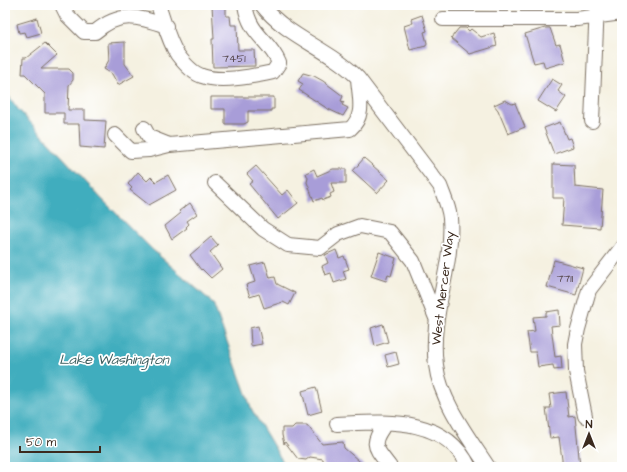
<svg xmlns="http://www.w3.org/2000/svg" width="627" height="472" viewBox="0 0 627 472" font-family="'Architects Daughter',sans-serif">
  <rect width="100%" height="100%" fill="#fff"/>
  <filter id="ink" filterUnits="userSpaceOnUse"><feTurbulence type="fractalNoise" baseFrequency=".025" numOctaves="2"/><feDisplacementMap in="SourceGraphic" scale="8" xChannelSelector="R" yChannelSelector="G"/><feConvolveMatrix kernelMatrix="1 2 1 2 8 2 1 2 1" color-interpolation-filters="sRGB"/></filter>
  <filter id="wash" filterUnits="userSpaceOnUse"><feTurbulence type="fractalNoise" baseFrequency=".012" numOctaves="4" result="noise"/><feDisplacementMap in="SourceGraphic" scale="16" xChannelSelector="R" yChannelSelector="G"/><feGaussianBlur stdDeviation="0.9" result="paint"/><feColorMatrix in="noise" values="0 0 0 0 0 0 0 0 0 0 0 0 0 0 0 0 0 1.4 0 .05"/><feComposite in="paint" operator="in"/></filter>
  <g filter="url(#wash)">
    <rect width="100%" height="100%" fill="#f5f1e1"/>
    <path fill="#40adbe" stroke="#3e6c6e" d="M5 91 18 109 100 197 153 250 213 303 252 410 286 467H5Z"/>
    <g id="blocks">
      <path fill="#a89dd8" d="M212 5H226V16H230L231 25H237L238 50H254L255 66 213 67 212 39H214Z
        M422 15 427 31 424 32 427 43 426 46 410 50 404 26 413 23 411 19Z
        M37 18 41 33 27 37 25 32 19 33 17 24Z
        M459 28H466L469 31 471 29 481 37 494 33 497 46 470 54 451 38Z
        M545 28H550L556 45 560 44 565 62 545 68 543 61 534 63 525 34Z
        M125 42V64L134 76 118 85 112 74 104 69 109 60 108 43Z
        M45 43 57 55 41 69H69L73 73V80L69 85 68 110H85V120L106 121 104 149 80 147 79 124H64V113H45V94L25 74H22L23 58H26Z
        M303 73 314 76 323 81 343 96 341 101 344 102 342 105 348 108 343 116 328 109 299 90 303 84 298 81Z
        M552 79 562 85 558 91 566 97 556 112 538 101Z
        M211 97H274V109H271V111H248V122L244 124H225V109H211Z
        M505 100 512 104 515 103 525 127 508 134 498 110 494 105Z
        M560 122 567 139 570 138 573 147 554 154 544 128Z
        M364 158 389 180 377 193 353 171Z
        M553 164 574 165 575 187 603 190 600 228 562 225 564 198H553Z
        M256 166 282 195 288 190 298 203 278 219 249 184 253 181 247 174Z
        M314 169 317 176 333 169H346V183H331L334 192 330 194 331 197 323 200 322 198 314 201 307 182 308 178 306 173Z
        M138 172 147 181 151 177 156 182 168 175 176 190 149 205 130 190 132 188 128 184Z
        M190 203 197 214 187 221 189 224 186 227 187 228 172 239 165 226 181 213 179 211Z
        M211 237 218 245 210 252 222 269 211 278 202 269 201 270 190 255Z
        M336 250 339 258 344 256 349 269 343 271 346 279 334 283 331 273 325 275 322 266 328 263 325 255Z
        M379 252 396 258 391 276 388 275 386 281 371 276Z
        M554 260 583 268 576 295 547 287Z
        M265 262 270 278 275 277 277 284 295 293 289 305 283 302 264 308 259 294 250 297 246 285 255 282 250 266Z
        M559 310 560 325 551 326 555 357 561 356 562 369 554 370 553 365 538 367 536 352H530L527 332 535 331 533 317 546 316V312Z
        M383 324 388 342 375 346 371 328Z
        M258 326 262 344 251 346 250 328Z
        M396 352 399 364 388 367 385 355Z
        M316 387 322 411 308 415 302 391Z
        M566 392 569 417 575 416 580 467H563L559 437 550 438 546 408H551L549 394Z
        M295 425H307L322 444 343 442 344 448 366 467H324L323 459 310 457 306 460 298 459 285 442 284 444 282 435V428H292Z"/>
    </g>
  </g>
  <g filter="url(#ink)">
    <use href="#blocks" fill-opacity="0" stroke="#7c7062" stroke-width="1"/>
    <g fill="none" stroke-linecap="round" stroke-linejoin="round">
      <defs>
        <path id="minor" d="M62 5 67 15 84 32H95C120 11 137 16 166 26
          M158 5C164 21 168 40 177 54 183 62 192 73 202 76 221 83 254 76 273 72L279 63C269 39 250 36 245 5
          M262 5C287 37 330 49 358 78L440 186C444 197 449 207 450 218 454 268 429 315 436 365 440 400 469 438 488 467
          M443 19H577L622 13
          M592 121 597 5
          M115 135 131 151 149 150 169 145 149 137 144 128
          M169 145 350 129C366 115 359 97 358 78
          M215 183 263 229 288 245 320 248 338 234 360 226 390 232 413 261 436 318
          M585 416 576 371 575 344 578 329 589 290 622 247
          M386 423C369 445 375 447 390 467
          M337 424C385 422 444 415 469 467"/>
      </defs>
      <use href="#minor" stroke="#7c7062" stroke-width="16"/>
      <use href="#minor" stroke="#fff" stroke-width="14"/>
    </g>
  </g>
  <g text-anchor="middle" stroke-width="3.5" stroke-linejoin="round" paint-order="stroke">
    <g font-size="11" fill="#56474c">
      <text x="234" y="62">7451</text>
      <text x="565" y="282">7711</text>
    </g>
    <g font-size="13" fill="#3b2a1e" stroke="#fff">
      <text transform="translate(442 288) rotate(-83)" y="5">West Mercer Way</text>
    </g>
    <g font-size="14" font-style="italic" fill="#3d5e5e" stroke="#fff">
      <text x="114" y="364">Lake Washington</text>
    </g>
  </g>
  <rect width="627" height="472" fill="none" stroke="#fff" stroke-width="20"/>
  <g transform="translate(589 434)" stroke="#ffffff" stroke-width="3" paint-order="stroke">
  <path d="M0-3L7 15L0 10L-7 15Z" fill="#3b2a1e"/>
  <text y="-6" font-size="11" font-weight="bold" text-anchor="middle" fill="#3b2a1e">N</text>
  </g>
  <path d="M20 446v6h80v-6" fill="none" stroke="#3b2a1e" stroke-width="2"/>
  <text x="26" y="446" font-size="12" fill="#3b2a1e" stroke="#ffffff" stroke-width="3" paint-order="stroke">50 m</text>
</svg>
